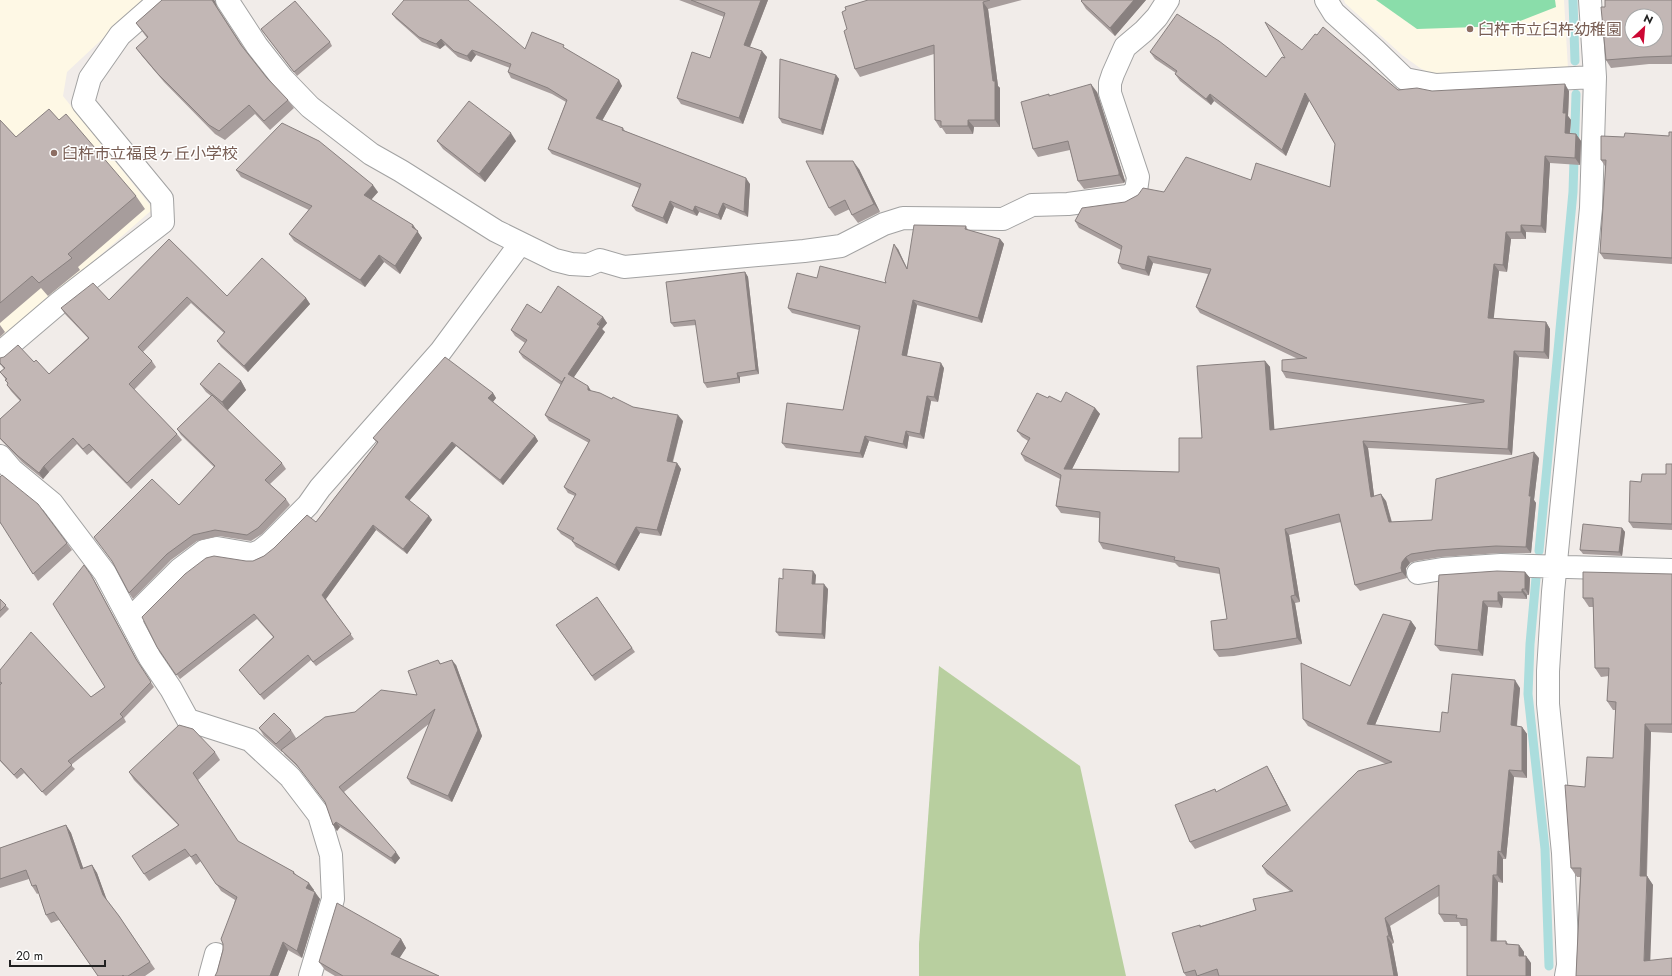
<svg xmlns="http://www.w3.org/2000/svg" width="1672" height="976" viewBox="0 0 1672 976" font-family="Jost,'Noto Sans JP',sans-serif">
  <rect width="100%" height="100%" fill="#f1ece9"/>
  <path fill="#fef8e5" d="M0 0H144L67 72 63 96 153 209 0 343Z
    M1344 0H1564L1568 69 1436 76 1420 68 1402 55 1345 3Z"/>
  <path fill="#b8cf9f" d="M939 666 1080 766 1126 976H919V944Z"/>
  <path fill="#8addaa" d="M1376 0H1555L1556 7 1507 26 1417 29Z"/>
  <g fill="none" stroke-linecap="round" stroke-linejoin="round">
    <path stroke="#abdddd" stroke-width="9" d="M1573 0 1575 61
      M1539 551 1573 192 1576 94
      M1536 578 1530 644 1528 694 1545 849 1549 966"/>
    <defs>
      <path id="minor" d="M227 0 257 46 283 79 310 107 371 154 401 171 496 231 555 260 571 264 588 265 600 260 624 267 804 251 841 246 884 224 903 218 1003 219 1032 205 1068 204 1128 196 1136 191 1138 177 1110 93V83L1113 74 1125 47 1144 31 1157 17 1168 0
        M1326 0 1334 13 1375 50 1405 79 1436 85 1595 77
        M0 353 60 302 163 222 162 199 83 103 90 78 120 35 160 0
        M0 456 12 470 52 503 105 573 150 658 171 689 188 720 250 740 290 777 319 815 331 855 333 899 310 976
        M1418 573 1442 569 1501 565 1672 570
        M130 619 180 569 204 551 217 548 252 554 260 551 270 543 308 505 320 488 441 351 520 244
        M210 976 216 954
        M1566 976 1568 965 1563 853 1548 704V671L1553 592 1591 208 1595 77 1590 0"/>
    </defs>
    <use href="#minor" stroke="#a2a2a2" stroke-width="24"/>
    <use href="#minor" stroke="#fff" stroke-width="22"/>
  </g>
  <path fill="#a79d9c" d="M162 0H214L217 7 244 48 267 78 288 100 294 108 270 130 255 114 225 140 215 134 164 82 142 56 136 48 147 38 136 23Z
    M679 0H768L750 47 767 57 743 124 681 104 677 98 710 58 724 17Z
    M868 0H1022L988 9 998 86 1000 88V127H974L973 134H946L942 128H940L935 120 934 54 860 77 855 69 847 29 846 10Z
    M1082 0H1146L1115 36 1086 9 1081 1Z
    M1672 0V64H1649L1611 68 1606 60Z
    M392 14 525 49 567 50 619 80 622 86 602 121 623 128 625 131 750 184 748 217 726 208 721 220 699 212 697 216 674 207 667 224 636 211 632 206 639 188 552 154 548 149 566 102 552 94 511 78 508 72 510 68 476 55 471 62 458 57 445 45 440 49 422 42 396 19Z
    M261 29 330 42 332 46 297 76Z
    M1302 50 1398 90 1432 91H1569L1568 116 1571 120 1570 134H1576L1581 141 1580 165 1550 163 1546 233 1526 232V239H1511L1507 272 1499 271 1493 318 1546 322 1550 329 1549 359 1519 357 1512 455 1368 448 1374 496 1386 501 1392 522 1432 520 1539 458 1534 500 1536 503 1531 553H1500L1441 557 1416 561 1410 563 1406 568V575L1407 578 1360 591 1355 585 1341 522 1289 535 1300 602 1295 603 1302 644 1234 656 1219 657 1214 650 1227 619 1220 574 1179 567 1175 563 1103 549 1099 542V518L1061 513 1056 506 1060 479 1025 461 1021 454 1028 441 1022 437 1017 431 1048 398 1061 402 1095 408 1100 414 1072 469 1179 472 1202 438 1265 361 1270 367 1274 430 1472 404 1286 378 1282 371 1298 359 1200 313 1196 307 1208 274 1153 263 1149 276 1122 269 1118 263 1121 250 1079 228 1075 221 1125 202 1164 192 1251 180 1330 187 1335 144 1309 100 1286 156 1214 101 1211 105 1180 81 1175 74 1176 73 1155 59 1150 52 1266 77 1285 58Z
    M836 75 839 79 823 135 782 123 779 118Z
    M1097 92 1125 181 1124 183 1084 189 1078 181 1070 150 1038 157 1033 149 1050 96Z
    M0 120 16 137 59 120 136 196 145 209 78 267 80 270 48 296 41 288 0 323Z
    M1672 132V264L1604 259 1600 253 1606 166H1605L1601 160 1669 136Z
    M437 141H516L485 182 443 149Z
    M859 169 880 212 858 223 852 215 850 209 835 216 829 208Z
    M236 170 378 192 371 200 413 225 422 238 400 274 384 262 365 287 294 241 289 234 309 210 241 177Z
    M966 226 968 230 1000 239 1004 244 982 323 917 305 907 356 944 368 938 402 931 401 924 439 909 436 907 449 869 441 863 458 786 448 782 443 843 410 859 330 792 313 788 308 817 278 886 283 898 249 907 268Z
    M169 239 227 296 306 298 310 304 248 372 221 347 217 341 224 333 191 303 143 352 152 361 156 367 134 390 177 434 182 440 131 489 93 450 87 455 77 444 49 472 43 479 22 462 0 439V419L20 401 11 391 7 385 8 384 5 380H6L0 372 4 369 0 364V358L34 362 49 374 88 338 65 314 61 308 109 300Z
    M745 272 748 277 759 374 740 377V383L707 388 704 383 696 325 674 327 671 323Z
    M603 317 607 323 602 329 605 332 573 378 591 391 633 407 683 421 673 462 677 463 681 469 661 536 640 533 619 571 576 547 572 541 561 534 557 529 575 496 568 493 564 487 589 443 549 421 545 415 561 385 523 358 519 352 525 343 515 336 511 330Z
    M0 325 5 332 0 337Z
    M241 381 246 390 227 410 282 463 286 469 270 484 286 499 290 505 262 534 251 541 219 536 197 541 171 560 133 599 129 593 179 505 214 467 181 435 177 429 211 396 206 392 200 384Z
    M493 393 496 398 493 402 535 436 538 441 503 485 456 446 409 501 429 516 432 520 407 554 376 530 326 599 354 639 316 666 311 660 264 700 239 670 273 637 257 619 180 679 157 647 246 561H253L264 556 316 522 377 443 373 438Z
    M1672 464V530L1633 528 1629 522 1641 482 1666 474Z
    M0 477 67 543 72 550 38 581 1 523 0 524Z
    M1622 528 1625 532 1622 556 1583 554 1580 550Z
    M1525 572 1530 578 1529 595H1527V599L1503 598 1502 608 1488 607 1483 656 1440 651 1435 645 1439 575Z
    M1672 574V733L1651 732 1647 876 1653 885 1576 976 1580 877H1577L1571 868 1585 787 1613 758 1616 710H1613L1607 701 1609 676 1601 677 1595 668 1593 607H1589L1583 598Z
    M816 575 815 584 828 589 825 639 779 636 776 632 783 579Z
    M94 580 139 664 154 687 124 718 126 722 71 765 75 769 46 796 24 773 17 779 0 761V685L1 684H0V670L91 697 105 687Z
    M597 597 635 652 595 681 556 625Z
    M0 599 9 609 0 618Z
    M1411 621 1416 628 1375 725 1440 732 1448 713 1520 688 1517 726 1522 727 1527 734V778L1514 777 1506 859H1503V883L1498 882 1497 941H1506L1508 944 1519 945 1524 952V956H1526L1531 963 1467 926H1461L1459 922H1444L1439 914V896L1390 926 1394 943 1392 944 1398 976H1186L1184 973 1200 925 1201 926 1256 910 1290 891 1267 874 1262 866 1386 764 1308 726 1303 719 1350 686Z
    M438 660 441 664 456 665 482 736 452 802 411 784 407 778 430 723 344 792 400 858 395 864 340 827 337 831 333 825 325 802 300 769 285 755 283 752H282L264 736 259 728 291 730 296 738 295 740 355 712 417 695Z
    M215 752 220 760 198 780 238 842 294 872 297 876 314 890 313 891 320 899 302 958 288 950 278 976H215L217 972 235 900 221 891 201 861 196 865 190 856 149 881 144 874 178 825 134 780 129 772Z
    M1271 773 1291 811 1195 849 1190 842 1215 789 1216 792Z
    M66 825 71 833 83 868 92 865 97 873 107 901 119 916 155 969 145 976H98L59 920 51 923 46 915 39 893 37 894 32 886 29 879 0 888V848Z
    M401 939 406 948 399 958 439 976H335L325 970 319 962Z"/>
  <path fill="#88807f" d="M212 0H214L215 1 217 7 247 54Z
    M761 0H768L748 51 744 45Z
    M1134 0H1146L1115 36 1110 28Z
    M983 2 988 9 998 86 1000 88V127L995 120 993 81Z
    M441 39 445 45 440 49 436 44Z
    M472 50 476 55 471 62 467 56Z
    M762 51 767 57 743 124 739 118Z
    M836 75 839 79 823 135 821 130Z
    M619 80 622 86 600 124 596 118Z
    M1091 84 1097 92 1125 181 1124 183 1119 175Z
    M1565 84 1569 91 1568 116 1571 120 1569 140 1565 133 1563 113Z
    M1305 93 1310 99 1286 156 1282 150Z
    M1210 94 1214 101 1211 105 1206 99Z
    M968 120 974 127 973 134 968 126Z
    M511 133 516 141 485 182 479 174Z
    M1576 134 1581 141 1580 165 1575 158Z
    M1545 156 1550 163 1546 233 1541 226Z
    M853 161 859 169 880 212 874 204Z
    M746 178 750 184 748 217 744 212Z
    M373 185 378 192 369 202 364 195Z
    M670 201 674 207 667 224 663 218Z
    M723 203 726 208 721 220 718 215Z
    M695 206 699 212 697 216 693 211Z
    M413 225 422 238 400 274 395 266 412 227Z
    M1521 225 1526 232V239L1521 232Z
    M1506 232 1511 239 1507 272 1503 265Z
    M1000 239 1004 244 982 323 978 318Z
    M894 244 898 249 910 275 907 269Z
    M379 255 384 262 365 287 360 280Z
    M1148 256 1153 263 1149 276 1145 270Z
    M1494 264 1499 271 1493 325 1488 318Z
    M745 272 748 277 759 374 756 370Z
    M306 298 310 304 248 372 244 366Z
    M913 300 917 305 906 360 902 355Z
    M603 317 607 323 602 329 605 332 572 380 568 374Z
    M1546 322 1550 329 1549 359 1544 352Z
    M1514 351 1519 357 1512 455 1508 449Z
    M1265 361 1270 367 1275 437 1270 430Z
    M941 363 944 368 938 402 934 397Z
    M737 373 740 377V383L738 378Z
    M241 381 246 390 227 411 222 402Z
    M588 386 592 392 588 390Z
    M493 393 496 398 492 403 488 398Z
    M927 396 931 401 924 439 920 434Z
    M1095 408 1100 414 1069 475 1064 469Z
    M678 415 683 421 671 467 667 461Z
    M906 431 909 436 907 449 903 444Z
    M535 436 538 441 503 485 500 480Z
    M865 436 869 441 863 458 860 453Z
    M1363 441 1368 448 1375 503 1371 497Z
    M452 442 456 446 408 502 405 497Z
    M1534 452 1539 458 1534 500 1536 503 1531 553 1526 547 1529 496Z
    M677 463 681 469 661 536 657 530Z
    M44 466 49 472 43 479 39 473Z
    M1381 494 1386 501 1393 528 1389 522Z
    M429 516 432 520 407 554 403 549Z
    M373 525 376 530 325 600 322 595Z
    M636 527 640 533 619 571 615 565Z
    M1622 528 1625 532 1622 556 1619 552Z
    M1285 529 1289 535 1300 602 1295 595Z
    M1406 557 1410 563 1406 568V575L1407 578 1402 572 1401 568 1402 562Z
    M813 571 816 575 815 588 812 584Z
    M1525 572 1530 578 1529 595 1525 589Z
    M91 575 94 580 139 664 154 687 136 659Z
    M824 584 828 589 825 639 822 634Z
    M1522 589 1527 595V599L1522 592Z
    M1498 592 1503 598 1502 608 1498 601Z
    M1291 596 1295 603 1302 644 1297 638Z
    M1483 601 1488 607 1483 656 1478 650Z
    M1411 621 1416 628 1372 732 1367 724Z
    M452 660 456 665 482 736 452 802 448 796Z
    M1515 680 1520 688 1516 732 1511 725Z
    M1645 724 1651 732 1646 885 1640 876Z
    M1522 727 1527 734V778L1522 771Z
    M1267 766 1271 773 1291 811 1287 805Z
    M1509 770 1514 777 1506 859 1501 852Z
    M336 822 340 827 337 831 333 825Z
    M66 825 71 833 86 876 81 869Z
    M1498 851 1503 859V883L1497 875Z
    M396 852 400 858 395 864 391 858Z
    M92 865 97 873 108 903 103 895Z
    M1493 875 1498 882 1496 948 1491 941Z
    M1647 876 1653 885 1650 969 1644 961Z
    M309 883 314 890 312 895 306 888Z
    M315 892 320 899 302 958 297 951Z
    M1385 918 1390 926 1394 943 1389 936Z
    M1387 936 1392 944 1398 976H1394Z
    M401 939 406 948 397 962 391 954Z
    M283 942 288 950 278 976H270Z
    M1519 945 1524 952V963L1519 956Z
    M1526 956 1531 963V976H1526Z"/>
  <path fill="#c2b7b5" stroke="#88807f" fill-rule="evenodd" d="M162 0H212L241 45 267 78 288 100 264 121 249 105 219 131 209 125 158 74 136 48 148 37 136 23Z
    M404 0H468L525 49 532 32 564 45 563 47 619 80 596 118 623 128 622 130 746 178 744 212 723 203 718 215 695 206 693 211 670 201 663 218 632 206 641 184 548 149 567 100 548 88 508 72 511 64 472 50 467 56 454 51 441 39 436 44 419 37 392 14Z
    M691 0H761L744 45 762 51 739 118 677 98 692 52 710 58 725 13Z
    M868 0H990L983 2 993 81H995V120H968V126H941V121L935 120 934 45 855 69 844 31 847 29 842 12 846 10 845 7Z
    M1082 0H1134L1110 28 1081 1Z
    M1605 0H1672V56L1644 57 1606 60 1601 7H1605ZM1632 16H1656V40H1632Z
    M295 1 330 42 294 72 261 29Z
    M1177 14 1219 41 1266 77 1282 57 1285 58 1265 22 1302 50 1315 34 1317 35 1323 27 1398 90 1417 88 1432 91 1565 84 1563 113H1566L1565 133 1576 134 1575 158 1545 156 1541 226 1521 225V232H1506L1503 265 1494 264 1488 318 1546 322 1544 352 1514 351 1508 449 1363 441 1371 497 1381 494 1389 522 1432 520 1436 479 1534 452 1529 496H1531L1526 547 1496 546 1437 550 1411 554 1406 557 1402 562 1401 568 1402 572 1355 585 1339 514 1285 529 1295 595 1291 596 1297 638 1229 649 1214 650 1211 621 1227 619 1219 568 1174 560 1175 557 1099 542 1100 512 1056 506 1061 475 1021 454 1030 438 1017 431 1037 393 1048 398 1049 396 1061 402 1066 392 1095 408 1064 469 1179 472V438H1202L1197 366 1265 361 1270 430 1484 402V400L1282 371V360L1307 358 1196 307 1211 269 1148 256 1145 270 1118 263 1122 246 1075 221 1082 208 1125 202 1138 195 1143 188 1164 192 1186 157 1251 180 1256 163 1330 187 1335 144 1305 93 1282 150 1210 94 1206 99 1175 74 1177 71 1150 52Z
    M780 59 836 75 821 130 779 118Z
    M1091 84 1119 172V175L1078 181 1068 141 1033 149 1021 102 1049 94V96Z
    M469 101 511 133 479 174 437 141Z
    M49 109 59 120 66 114 136 196 68 254 72 258 39 283 32 276 0 303V120L16 137Z
    M282 123 319 141 373 185 364 195 413 225 412 227 418 231 395 266 379 255 360 280 289 234 312 206 236 170Z
    M1669 132H1672V258L1600 253 1606 160H1601V136L1624 137 1625 133 1669 136Z
    M806 161H853L874 204 852 215 845 200 829 208Z
    M914 225 966 226 965 229 1000 239 978 318 913 300 902 355 941 363 934 397 927 396 920 434 906 431 903 444 865 436 860 453 782 443 787 403 843 410 860 326 788 308 797 273 817 278 820 266 886 283 885 280 894 244 907 269Z
    M169 239 227 296 262 258 306 298 244 366 217 341 225 332 187 297 138 347 152 361 129 384 177 434 127 483 89 444 83 449 73 438 44 466 39 473 18 456 0 438V419L21 400 7 385 8 383 5 380 7 379 0 372 5 368 0 363V358L4 357 18 345 34 362 36 360 49 374 89 338 61 308 93 283 109 300Z
    M745 272 756 370 737 373 738 378 704 383 695 320 671 323 666 282Z
    M558 286 603 317 597 324 600 326 568 374 588 386V390L600 393 612 399 613 397 633 407 678 415 667 461 677 463 657 530 636 527 615 565 572 541 574 538 557 529 576 494 564 487 590 440 545 415 565 377 562 382 519 352 527 340 511 330 527 304 541 313Z
    M445 357 493 393 488 398 535 436 500 480 452 442 405 497 429 516 403 549 373 525 322 595 351 634 313 662 308 655 260 695 239 670 274 637 254 614 176 675 157 647 142 617 185 574 206 558 214 556 246 561H253L264 556 274 548 307 515 316 522 378 442 373 438Z
    M219 363 241 381 222 402 200 384Z
    M212 395 282 463 265 480 286 499 258 528 247 535 215 530 193 535 167 554 129 593 112 561 94 537 152 479 179 505 215 466 177 429Z
    M1666 464H1672V524L1629 522 1630 481 1641 482 1642 474H1666Z
    M2 475 38 504 67 543 33 574 0 522V477Z
    M1583 524 1622 528 1619 552 1580 550Z
    M84 565 91 575 136 659 151 682 120 714 123 717 68 761 72 765 42 792 21 768 14 775 0 760V685L2 683 0 682V670L31 632 91 697 105 687 53 604Z
    M783 569 813 571 812 584H824L822 634 776 632 779 578 783 579Z
    M1497 571 1525 572V589H1522V592H1498V601H1483L1478 650 1435 645 1439 575Z
    M1583 572 1672 574V724H1645L1640 876H1647L1644 961 1672 958V976H1576L1581 868H1571L1565 785 1585 787 1587 757 1613 758 1616 702 1607 701 1609 668H1595L1593 598H1583Z
    M597 597 632 648 592 676 556 625Z
    M0 599 6 605 0 611Z
    M1383 614 1411 621 1367 724 1440 732 1442 712 1448 713 1452 674 1515 680 1511 725 1522 727V771L1509 770 1501 852 1498 851 1497 875H1493L1491 941H1506V944L1519 945V956H1526V976H1467V919L1456 918 1457 915 1439 914V885L1385 918 1389 936H1387L1394 976H1219L1217 969 1197 976 1195 970 1184 973 1172 933 1200 925V927L1256 910 1253 899 1293 891 1262 866 1358 771 1392 762 1303 719 1301 663 1350 686Z
    M438 660 440 664 452 660 478 730 448 796 407 778 435 709 339 787 396 852 391 858 336 822 333 825 325 802 296 764 281 750 325 717 355 712 381 690 417 695 408 671Z
    M274 713 291 730 276 744 259 728Z
    M179 725 193 729 215 752 193 773 238 841 294 872 293 873 309 883 306 888 315 892 297 951 283 942 270 976H215L217 972 223 950V944L221 939 237 897 216 884 196 854 191 857 185 849 144 874 132 856 179 825 129 772Z
    M1267 766 1287 805 1190 842 1175 805 1215 789 1216 792Z
    M66 825 81 869 92 865 103 895 119 916 150 962 128 976H124L123 975 122 976H98L54 912 46 915 36 885 32 886 26 870 0 879V848Z
    M337 903 401 939 391 954 439 976H343L319 962Z"/>
  <g fill="#8d6e63" stroke="#fff" stroke-width="1.5">
    <circle cx="1470" cy="29" r="4"/>
    <circle cx="54" cy="153" r="4"/>
  </g>
  <g text-anchor="middle" stroke-width="3" stroke-linejoin="round" paint-order="stroke">
    <g font-size="16" fill="#785e54" stroke="#fff" text-anchor="start">
      <text x="1478" y="35">臼杵市立臼杵幼稚園</text>
      <text x="62" y="159">臼杵市立福良ヶ丘小学校</text>
    </g>
  </g>
  <g transform="translate(1644 28) rotate(26)"><circle r="19" fill="#ffffff" stroke="#a6a6a6"/>
  <path d="M0-3L7 15L0 10L-7 15Z" fill="#cc0733"/>
  <text y="-6" font-size="11" font-weight="bold" text-anchor="middle" fill="#212121">N</text>
  </g>
  <path d="M10 960v6h95v-6" fill="none" stroke="#212121" stroke-width="2"/>
  <text x="16" y="960" font-size="12" fill="#212121" stroke="#ffffff" stroke-width="3" paint-order="stroke">20 m</text>
</svg>
